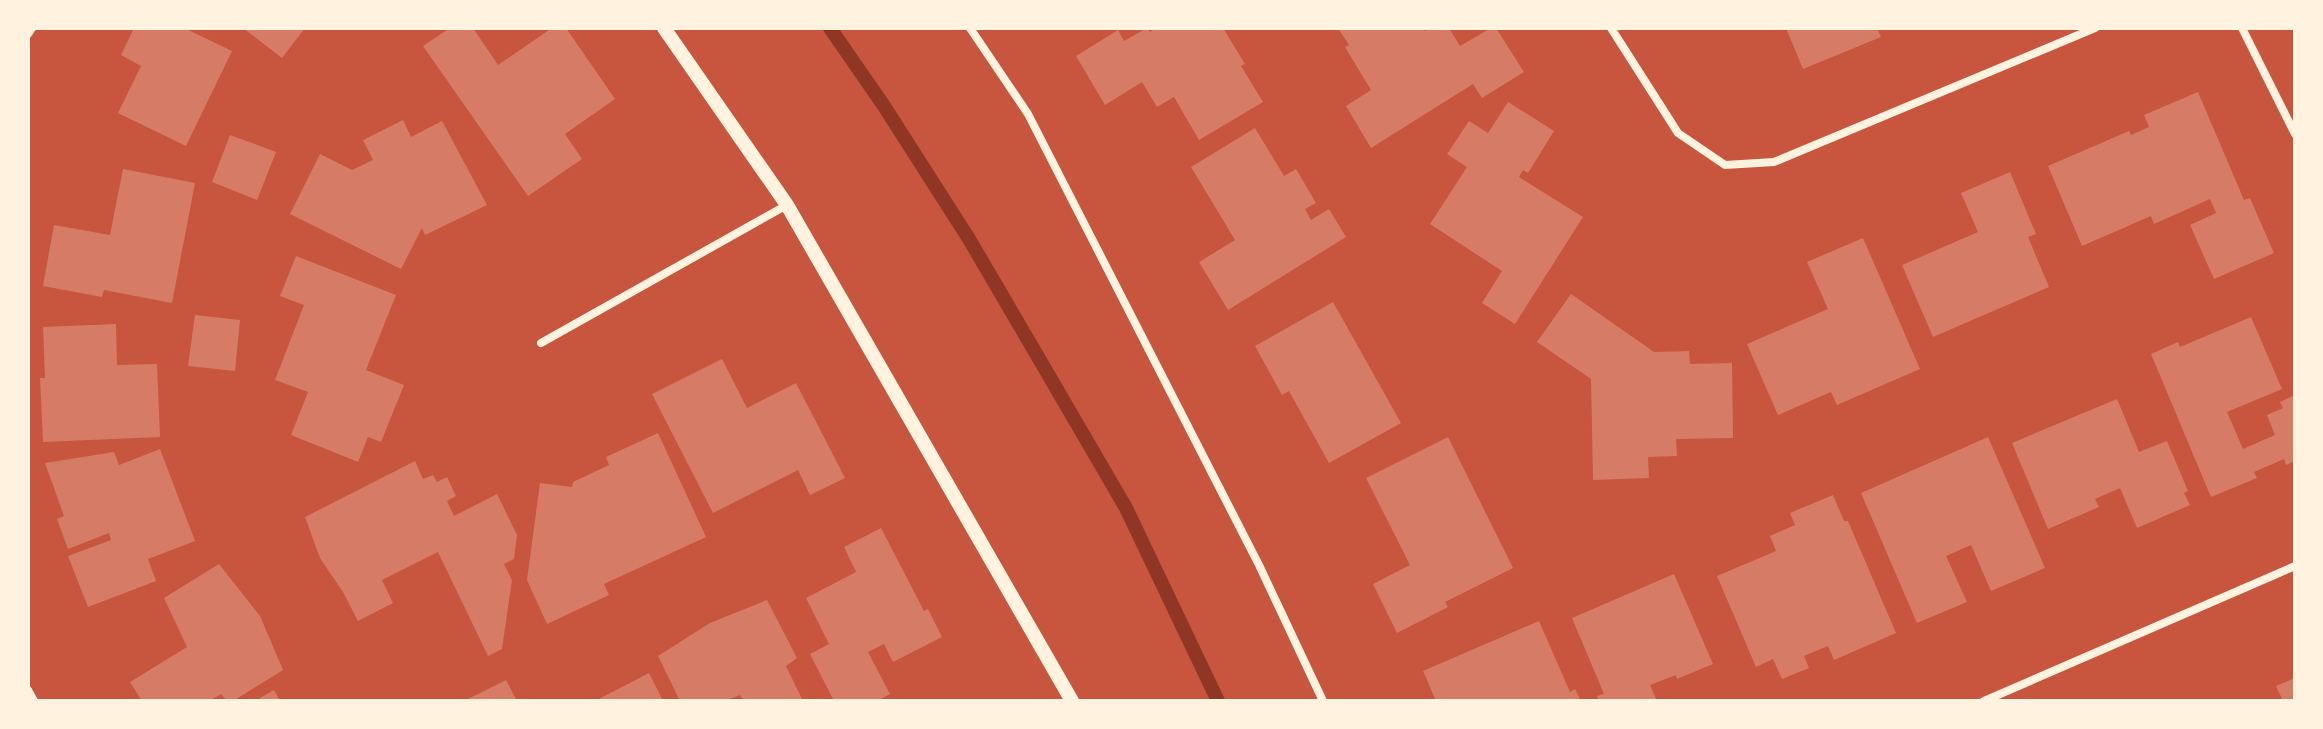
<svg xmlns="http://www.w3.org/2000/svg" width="2323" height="729" viewBox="0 0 2323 729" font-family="Jost,sans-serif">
  <rect width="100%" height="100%" fill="#c8553d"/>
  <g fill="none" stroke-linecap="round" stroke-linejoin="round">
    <path stroke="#8f3625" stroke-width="14" d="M830 28 884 106 969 239 1048 374 1126 508 1218 701"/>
  </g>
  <path fill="#d67c66" d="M134 28H184L232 51 186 146 118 113 141 66 121 55Z
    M243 28H305L282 58Z
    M450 28H473L498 65 552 28H566L615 99 565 134 582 159 528 196 423 46Z
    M1147 28 1150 32 1156 28H1223L1245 64 1241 66 1263 102 1199 140 1174 97 1157 107 1142 82 1105 105 1076 56 1118 30 1124 41Z
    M1338 28H1423L1425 31 1430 28H1449L1460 46 1491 28H1496L1524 72 1482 98 1473 84 1371 148 1346 106 1371 90 1345 47 1349 45Z
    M1786 28H1877L1881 37 1803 69Z
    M2198 92 2244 200 2250 198 2274 253 2214 279 2190 225 2216 213 2210 199 2154 224 2151 216 2082 246 2048 166 2129 131 2131 135 2149 127 2144 115Z
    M1508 102 1554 131 1528 173 1523 170 1519 177 1583 217 1515 324 1482 303 1502 271 1430 224 1467 167 1447 154 1469 121 1488 133Z
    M403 120 411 137 442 121 487 205 425 235 422 228 401 269 290 214 320 154 352 170 373 160 363 140Z
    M1255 128 1284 176 1296 169 1316 203 1305 209 1311 220 1329 209 1346 237 1228 310 1199 262 1235 240 1191 167Z
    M230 135 276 152 257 200 212 182Z
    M123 169 195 183 172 303 104 290 102 297 43 286 54 225 110 235Z
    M2010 172 2036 234 2028 237 2049 287 1933 337 1902 265 1978 232 1961 193Z
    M1863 238 1920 369 1837 405 1831 392 1778 415 1747 344 1828 309 1807 262Z
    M296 256 396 295 366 370 404 385 381 442 368 437 358 462 291 435 308 392 275 380 304 305 280 296Z
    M1571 294 1654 352 1689 351 1690 364 1732 363 1733 438 1676 439 1677 456 1648 457 1649 478 1593 480 1591 379 1537 342Z
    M1333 302 1401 423 1329 463 1289 391 1282 395 1255 346Z
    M195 315 240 320 235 371 188 366Z
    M2251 317 2282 389 2227 412 2243 449 2275 435 2267 415 2283 408 2280 402 2295 395V461L2286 465 2284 459 2254 472 2257 478 2211 497 2151 354 2178 342 2180 347Z
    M116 324 117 365 157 364 160 437 43 442 40 378H45L43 327Z
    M722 359 747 408 796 383 845 478 810 495 798 470 713 513 652 394Z
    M2117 399 2139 452 2167 441 2188 491 2184 493 2190 505 2137 528 2120 488 2095 499 2099 507 2048 529 2012 443Z
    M658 433 706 537 604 584 609 595 547 624 527 580 540 483 572 487 573 482 609 465 606 457Z
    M1448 437 1513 568 1445 602 1448 607 1397 633 1373 584 1410 565 1366 478Z
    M1988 437 2045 568 1991 591 1971 545 1946 556 1967 602 1917 623 1861 493Z
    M160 449 195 541 148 559 156 581 88 607 68 556 111 540 109 533 68 549 57 519 64 516 45 463 114 452 119 465Z
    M415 461 423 479 433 475 437 482 447 477 456 496 447 501 454 516 497 494 517 535 514 559 504 564 512 580 502 649 488 656 438 552 382 580 393 603 358 621 343 592 320 558 305 517Z
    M1833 495 1844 521H1848L1896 633 1834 660 1828 646 1804 656 1809 668 1782 679 1773 659 1756 667 1717 576 1776 551 1770 536 1795 525 1790 513Z
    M881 528 924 611 928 609 942 637 893 662 884 644 868 652 890 694 877 701H834L810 654 829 644 806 598 856 572 844 547Z
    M219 564 260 616 283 670 233 701H227L221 694 209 701H142L130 682 187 647 164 598Z
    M1674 574 1713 664 1677 679 1676 675 1650 685 1657 701H1599L1597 696 1604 694 1572 618Z
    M767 600 797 658 786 666 803 701H744L740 695 724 701H680L658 656 710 623Z
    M1539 621 1570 692 1575 689 1581 701H1436L1423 671Z
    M649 673 663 701H595Z
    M2295 678V701H2283L2276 686Z
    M506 680 517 701H464Z
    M274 690 280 701H255Z"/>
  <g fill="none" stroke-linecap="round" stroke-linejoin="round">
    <path stroke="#fff3e0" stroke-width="8" d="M970 28 1028 114 1259 565 1323 701
      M1611 28 1678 133 1725 165 1774 162 2095 28
      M2242 28 2295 134
      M28 34 32 28
      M541 343 787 205
      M28 690 34 701
      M1984 701 2295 566"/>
    <path stroke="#fff3e0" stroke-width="14" d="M664 28 787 205 1072 701"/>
  </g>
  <rect width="2323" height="729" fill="none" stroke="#fff3e0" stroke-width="60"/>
</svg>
